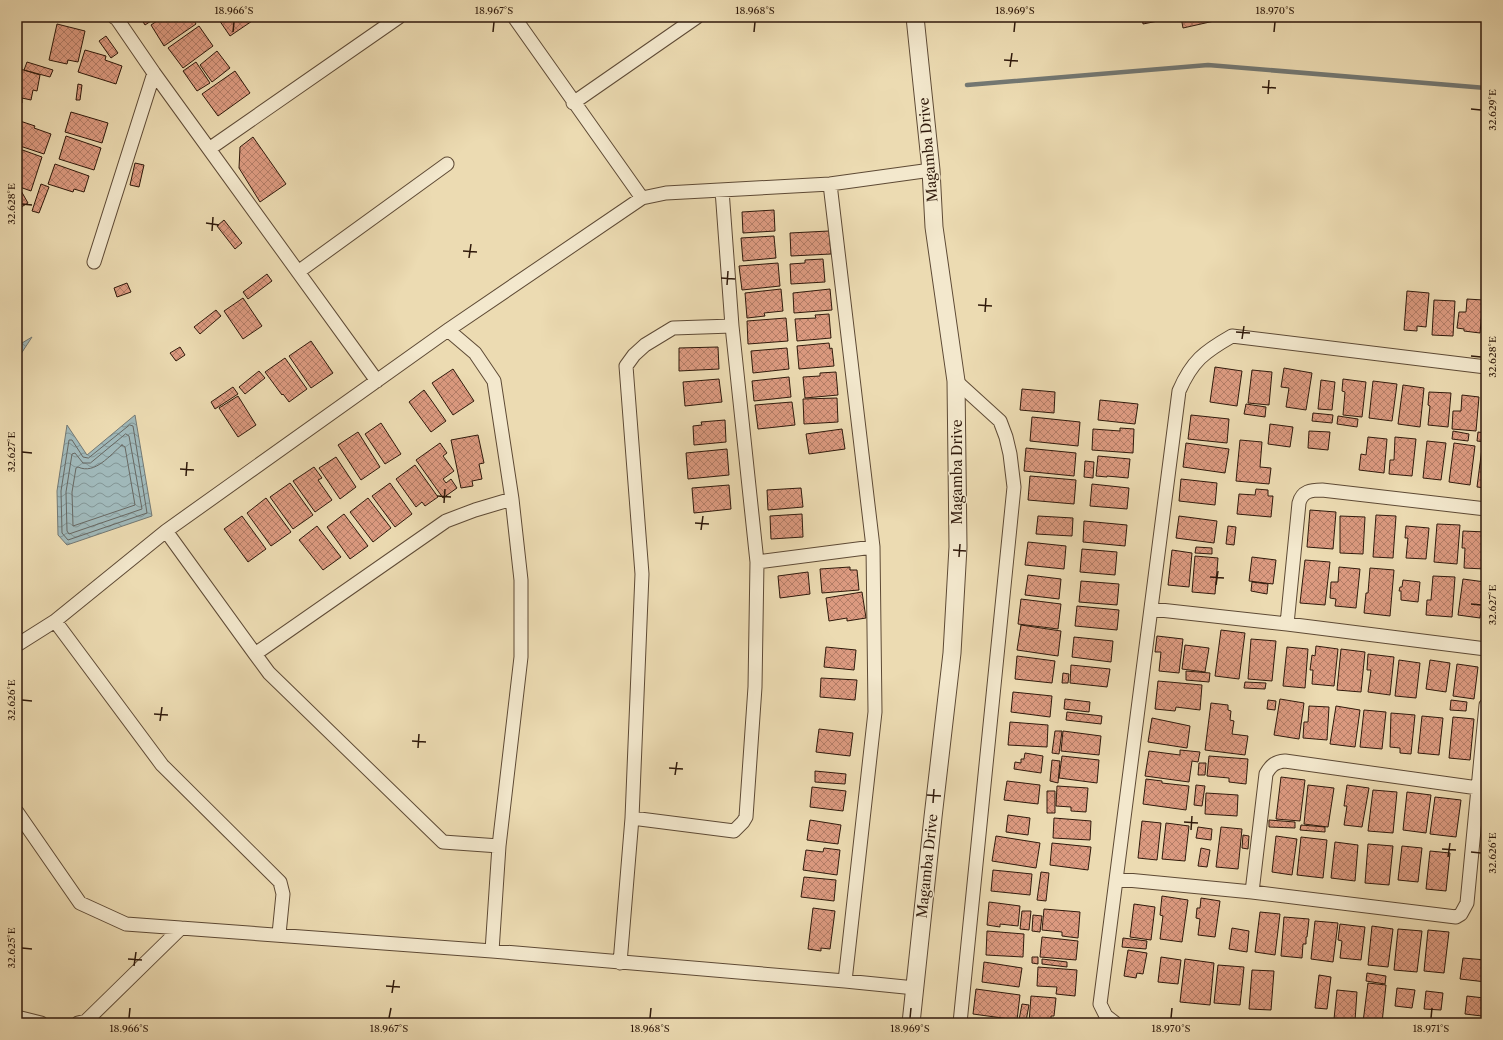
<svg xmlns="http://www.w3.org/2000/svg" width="1503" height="1040" viewBox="0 0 1503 1040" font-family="'Libre Caslon Text',serif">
  <defs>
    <pattern id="water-waves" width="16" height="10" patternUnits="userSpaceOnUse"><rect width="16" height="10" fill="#a0b8b9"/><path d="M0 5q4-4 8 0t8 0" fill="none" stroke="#839595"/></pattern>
    <pattern id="building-cross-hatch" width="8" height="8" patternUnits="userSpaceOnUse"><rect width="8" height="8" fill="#dc9a80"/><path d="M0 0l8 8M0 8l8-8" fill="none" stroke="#b37d67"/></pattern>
  </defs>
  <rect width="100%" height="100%" fill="#ecdbb2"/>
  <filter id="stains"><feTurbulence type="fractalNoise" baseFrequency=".005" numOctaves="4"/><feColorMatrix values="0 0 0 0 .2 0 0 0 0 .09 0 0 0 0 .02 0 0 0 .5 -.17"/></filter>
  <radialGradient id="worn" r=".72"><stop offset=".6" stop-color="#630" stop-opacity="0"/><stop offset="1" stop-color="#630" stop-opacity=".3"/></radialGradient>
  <path fill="url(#water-waves)" stroke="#737873" d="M32 337 17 360V346Z
    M135 415 152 516 67 545 58 535 57 491 67 425 87 455Z"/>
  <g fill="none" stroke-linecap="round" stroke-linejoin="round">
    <path stroke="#686862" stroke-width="1" d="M130 425 133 426 147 513 68 540 62 533 61 491 69 440H72L83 457 88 458Z
      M126 434 129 436 142 509 69 534 67 531 66 492 72 454 75 453 83 463H90Z
      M122 445 125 447 135 505 73 526 72 492 76 468 78 467C95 475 110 455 122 445Z"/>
    <path stroke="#737873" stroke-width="4.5" d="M967 85 1208 65 1486 88"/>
  </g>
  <path fill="url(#building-cross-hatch)" stroke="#2f190b" d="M17 17H22L17 33Z
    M140 17H157L145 25Z
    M163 17 164 19 168 17H192L196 24 164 46 151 25Z
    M217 17H258L230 36Z
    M1142 17H1172L1173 18 1143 24Z
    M1181 17H1232L1183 28Z
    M57 24 85 31 78 62 68 60 67 64 49 60Z
    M199 26 213 46 183 68 168 48Z
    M106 36 118 53 111 58 99 41Z
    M85 50 106 56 105 60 122 66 116 84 78 72Z
    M217 51 230 68 212 82 200 65Z
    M27 62 53 70 50 77 24 70Z
    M196 62 210 83 197 91 183 71Z
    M17 68 40 75 37 91 33 90 31 100 22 98V103L17 102Z
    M235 71 250 93 218 116 202 94Z
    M78 84 82 85 80 100H76Z
    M71 112 108 123 102 143 65 132Z
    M17 120 35 126 34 128 51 134 44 154 17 145Z
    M66 136 101 148 94 170 59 159Z
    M253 137 286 184 260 202 239 168 240 147Z
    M17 148 42 157 31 191 17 186Z
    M135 163 144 165 139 187 130 185Z
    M55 164 89 176 84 192 74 189 73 192 48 184Z
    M41 184 49 187 39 213 32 211Z
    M20 189 28 203 18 209 17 190Z
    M774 210 775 231 743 233 742 212Z
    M224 220 242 243 235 249 217 226Z
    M829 231 831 254 791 256 790 233Z
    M774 236 776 258 743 261 741 238Z
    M823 259 825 282 791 284 790 264 805 263V260Z
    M778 263 780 286 742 290 739 266Z
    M267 274 272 281 248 299 243 292Z
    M127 283 131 292 117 297 114 288Z
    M781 289 783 311 764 313 765 316 747 318 745 293Z
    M830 289 832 310 794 313 793 293Z
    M1407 291 1429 293 1426 327 1417 326V331L1404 330Z
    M243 298 262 326 243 339 224 311Z
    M1467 299 1483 300 1480 333 1464 331V329L1457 328 1459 312H1466Z
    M1434 300 1455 301 1453 336 1432 335Z
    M216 310 221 316 200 334 194 327Z
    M829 314 831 338 797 341 795 319 816 318 815 315Z
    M786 318 788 341 748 344 747 321Z
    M311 341 333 373 311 388 289 356Z
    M829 343 830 349 832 348 834 366 799 369 797 346Z
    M180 347 185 355 176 361 170 353Z
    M718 347 719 369 679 371V348Z
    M787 348 789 369 753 373 751 351Z
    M285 358 307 389 289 402 283 394 282 395 265 372Z
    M1215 367 1242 371 1237 406 1210 402Z
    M1284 368 1312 373 1306 410 1286 407 1289 388 1281 387Z
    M453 369 474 401 453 415 432 383Z
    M1252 370 1272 372 1269 405 1248 403Z
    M259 371 265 378 245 394 239 387Z
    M836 372 838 395 805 398 803 377 820 376V373Z
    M789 377 791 397 754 401 752 381Z
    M719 379 722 402 685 406 683 382Z
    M1343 379 1366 382 1362 417 1343 415 1345 392 1342 391Z
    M1321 380 1335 382 1332 410 1318 409Z
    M1373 381 1397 384 1392 421 1369 418Z
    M1403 385 1424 388 1420 427 1398 424Z
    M233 387 238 394 215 409 211 402Z
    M1022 389 1055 392 1054 413 1020 410Z
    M424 390 446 421 431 432 409 402Z
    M1429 392 1451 393 1448 427 1428 425 1430 406 1428 405Z
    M1462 395 1479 397 1476 431 1452 429 1453 411H1461Z
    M238 396 256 425 238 437 219 408Z
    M837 398 838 422 804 424 803 399Z
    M1100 400 1138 404 1135 424 1098 420Z
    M792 402 795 425 758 429 755 405Z
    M1246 404 1266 407 1265 417 1244 414Z
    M1313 413 1333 415 1332 423 1312 421Z
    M1191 415 1229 419 1227 443 1188 439Z
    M1338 416 1358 419 1357 427 1337 424Z
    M1032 417 1080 422 1078 446 1030 441Z
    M725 420 726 442 694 445 693 426 702 425 701 422Z
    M381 423 401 454 385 464 365 434Z
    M1270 424 1293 427 1290 447 1268 444Z
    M1120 428 1134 429 1133 453 1092 450 1093 429 1120 431Z
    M842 429 845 449 809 454 806 434Z
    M1309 431 1330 432 1328 450 1308 448Z
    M1453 431 1469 434 1468 441 1452 439Z
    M358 432 380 467 361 480 338 445Z
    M1478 432 1486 433V442L1477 441Z
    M478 435 484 463 479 464 482 479 472 481 473 486 461 488 451 440Z
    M1368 437 1387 439 1384 473 1359 470 1361 454 1366 455Z
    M1395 437 1416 439 1412 476 1389 474 1390 460H1394Z
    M1240 440 1262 442 1260 467 1271 468 1269 484 1236 481Z
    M1427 441 1446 443 1441 480 1423 478Z
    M440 443 447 453 443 456 454 471 443 479 446 483 451 479 457 488 443 498 416 460Z
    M1186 443 1229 449 1225 473 1183 467Z
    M1454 443 1475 446 1470 485 1449 482Z
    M1026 448 1076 453 1074 476 1024 471Z
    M1482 448H1486V488L1477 487Z
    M727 449 729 475 688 479 686 453Z
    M1098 456 1130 459 1128 478 1107 476V477L1096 476Z
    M336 457 356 487 340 499 319 468Z
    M1085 461 1094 462 1093 478 1084 477Z
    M415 465 438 497 425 506 422 502 416 507 396 479Z
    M314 467 322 478 318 480 332 500 315 512 293 481Z
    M1030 476 1076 480 1074 504 1028 500Z
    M1181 479 1217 483 1215 505 1179 501Z
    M290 483 313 515 293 529 270 497Z
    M390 483 412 514 395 527 372 496Z
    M1092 484 1129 488 1127 509 1090 506Z
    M729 485 731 509 694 513 692 488Z
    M801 488 803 507 768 510 767 490Z
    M1256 489 1268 490V496H1273L1271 517 1237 514 1239 494 1255 495Z
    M266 498 291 532 271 546 247 513Z
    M368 498 391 528 373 542 350 512Z
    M1310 510 1336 512 1333 549 1307 547Z
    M344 514 368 546 350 559 327 527Z
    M802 514 803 537 771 539 770 516Z
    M1376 515 1396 516 1393 558 1373 557Z
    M242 516 266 549 248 562 224 529Z
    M1038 516 1073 518 1072 536 1036 534Z
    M1179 516 1217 521 1214 543 1176 538Z
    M1340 516 1365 517 1363 554 1340 553Z
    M1084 521 1127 525 1125 546 1083 542Z
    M1437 524 1460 525 1457 564 1434 562Z
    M317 526 341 557 323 570 299 540Z
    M1228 526 1236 527 1234 545 1226 544Z
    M1406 526 1429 528 1426 559 1406 558 1408 538H1405Z
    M1463 531 1486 532 1485 569 1464 568 1465 548H1462Z
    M1028 542 1066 546 1064 569 1025 565Z
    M1196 547 1212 548V554L1195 553Z
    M1082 549 1117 552 1115 575 1080 572Z
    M1172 550 1192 553 1189 587 1168 585Z
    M1195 556 1218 558 1215 594 1192 592Z
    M1252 557 1276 560 1273 584 1249 581Z
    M1305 560 1330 562 1325 605 1300 603Z
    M850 567V570H857L859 590 822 593 820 569Z
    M1339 567 1360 569 1356 608 1335 606 1336 599 1330 598 1331 582H1338Z
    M1370 568 1394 570 1390 616 1364 613 1366 593H1368Z
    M808 572 810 594 780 598 778 576Z
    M1028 575 1061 579 1059 599 1025 595Z
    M1433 576 1455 577 1452 617 1426 615 1427 600H1431Z
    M1463 579 1485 582 1480 618 1458 615Z
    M1403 580 1420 582 1418 602 1401 600V591H1399L1400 587H1402Z
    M1081 581 1119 584 1117 605 1079 602Z
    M1252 582 1268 584 1267 594 1251 591Z
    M862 592 866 618 847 621V618L829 621 826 598Z
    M1021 599 1061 604 1058 629 1018 624Z
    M1077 606 1119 610 1117 630 1075 626Z
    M1021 625 1061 631 1058 656 1017 650Z
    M1221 630 1245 633 1239 679 1215 676Z
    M1157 636 1183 639 1179 673 1159 671 1161 652H1155Z
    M1074 637 1113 641 1111 662 1072 657Z
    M1251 639 1276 641 1272 681 1248 679Z
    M1185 645 1209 648 1205 672 1182 669Z
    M1316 646 1338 649 1334 686 1312 684 1313 670H1310L1312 655 1315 656Z
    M826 647 856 650 854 670 824 667Z
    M1287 647 1308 649 1305 688 1283 686Z
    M1341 649 1365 652 1361 692 1337 690Z
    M1368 654 1394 657 1390 695 1368 692 1371 670H1367Z
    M1017 656 1055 661 1052 683 1015 679Z
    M1399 660 1420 663 1416 698 1395 696Z
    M1430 660 1450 663 1446 692 1426 689Z
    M1457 664 1478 667 1474 699 1453 696Z
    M1071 665 1110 669 1107 687 1070 683Z
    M1186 671 1210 673 1209 682 1186 680Z
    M1063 673 1069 674 1068 683H1062Z
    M821 678 857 680 855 700 820 697Z
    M1158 681 1202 685 1200 710 1176 707 1175 711 1155 709Z
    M1245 682 1266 683 1265 689 1244 688Z
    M1013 692 1052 696 1050 717 1011 712Z
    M1065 699 1090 702 1089 712 1064 709Z
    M1280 699 1304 703 1299 739 1274 735Z
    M1268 700 1276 701 1275 710 1267 709Z
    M1451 700 1467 702 1466 711 1450 710Z
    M1211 703 1228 705V710L1231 711 1230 720 1234 721 1232 734 1248 736 1245 755 1205 750Z
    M1309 706 1329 707 1327 740 1303 738 1304 722H1308Z
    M1336 706 1360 710 1355 747 1330 744Z
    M1364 710 1386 712 1382 749 1360 747Z
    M1067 712 1102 716 1101 724 1066 720Z
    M1391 713 1415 715 1411 754 1400 753V748L1390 747Z
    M1422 716 1443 718 1439 755 1418 753Z
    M1453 717 1474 719 1470 760 1449 758Z
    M1152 718 1190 726 1187 748 1148 742Z
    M1010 722 1048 725 1047 747 1008 745Z
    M819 729 853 733 850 756 816 752Z
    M1055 731H1062L1059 754 1052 753Z
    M1063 731 1101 736 1099 755 1061 751Z
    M1180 750 1200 752 1198 762 1192 761 1189 782 1145 776 1149 751 1180 755Z
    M1025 753 1043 756 1041 773 1014 769 1015 762 1021 763V759H1024Z
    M1062 756 1099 760 1097 783 1059 778Z
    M1209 756 1248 759 1246 784 1229 782V778L1207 776Z
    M1052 760 1060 761 1058 783 1050 781Z
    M1199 763H1206L1205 775H1198Z
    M815 771 846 774 845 784 815 782Z
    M1281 777 1305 780 1300 821 1276 819Z
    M1146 779 1162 781V783L1189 786 1186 810 1143 804Z
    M1007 781 1040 785 1038 804 1004 800Z
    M1196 785 1205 786 1202 806 1194 805Z
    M1308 785 1334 788 1328 827 1304 824Z
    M1347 785 1369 788 1362 827 1344 825 1347 806H1344Z
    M1057 786 1088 788 1086 812 1071 811V807L1056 806Z
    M812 787 846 791 843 811 810 807Z
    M1373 790 1397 792 1393 833 1368 831Z
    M1047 791H1055V813H1047Z
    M1407 792 1431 795 1426 833 1403 830Z
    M1206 793 1238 795 1237 816 1205 814Z
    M1435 797 1461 800 1456 837 1430 834Z
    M1008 815 1030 818 1028 835 1006 832Z
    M1054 818 1091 821 1090 840 1053 838Z
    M810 820 841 825 838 844 807 840Z
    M1269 820 1295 822V828L1269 827Z
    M1142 821 1161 823 1157 860 1138 858Z
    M1166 823 1189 826 1185 861 1162 859Z
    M1301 825 1325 827V832L1300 830Z
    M1198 827 1212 829 1211 840 1196 838Z
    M1221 827 1242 829 1238 869 1216 867Z
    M1243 835 1249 836 1248 849 1242 848Z
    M996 836 1040 843 1036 868 992 861Z
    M1276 836 1297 839 1292 875 1272 872Z
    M1301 837 1327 840 1323 878 1297 875Z
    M1335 842 1358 845 1355 881 1331 878Z
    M1052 843 1091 847 1088 870 1050 865Z
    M1368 844 1393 846 1389 885 1365 883Z
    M1402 846 1422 848 1418 882 1398 880Z
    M824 848 840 850 837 875 803 870 806 850 823 852Z
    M1201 848 1210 850 1207 867 1198 866Z
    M1430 851 1450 853 1446 891 1426 889Z
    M993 870 1032 874 1030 895 991 891Z
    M1041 872 1049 873 1046 901 1037 900Z
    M804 877 836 880 834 901 801 897Z
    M1162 896 1188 900 1182 942 1160 939 1163 916 1160 915Z
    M1201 898 1220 901 1215 937 1198 935 1200 919 1196 918 1197 908H1200Z
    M989 902 1020 906 1018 926 1000 924V927L987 925Z
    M1134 904 1155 907 1151 940 1130 937Z
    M813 908 835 911 830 949 821 948V951L808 949Z
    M1044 909 1080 912 1078 938 1062 936V932L1042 930Z
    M1022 911H1031L1029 930 1020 929Z
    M1260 912 1280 914 1275 955 1255 952Z
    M1033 915 1042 916 1040 932 1032 931Z
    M1284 917 1309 919 1307 937H1306V944H1303L1302 958 1281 956Z
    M1315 921 1338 923 1333 962 1311 959Z
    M1340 924 1365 927 1361 960 1340 958 1342 941 1338 940Z
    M1372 926 1393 929 1388 967 1368 965Z
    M1232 928 1249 931 1247 952 1229 949Z
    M1398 929 1422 931 1417 972 1394 970Z
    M1428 930 1449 932 1444 973 1424 971Z
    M987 931 1024 934 1023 957 986 955Z
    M1042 937 1078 941 1076 960 1040 957Z
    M1123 938 1147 941 1146 949 1122 947Z
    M1128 950 1147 953 1143 974 1137 973 1136 978 1124 976Z
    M1032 957H1038V964L1032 963Z
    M1161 957 1181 960 1178 984 1158 982Z
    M1463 958 1486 960V982L1460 979Z
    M1042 959 1067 962V967L1042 964Z
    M1185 959 1214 963 1210 1005 1180 1002Z
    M984 962 1022 968 1019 987 982 982Z
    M1218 965 1244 967 1240 1005 1214 1003Z
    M1038 967 1077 970 1075 996 1056 994 1057 987 1037 986Z
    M1252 970 1274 971 1271 1010 1249 1009Z
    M1367 973 1386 976 1385 984 1366 981Z
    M1319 975 1331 977 1327 1009 1315 1008Z
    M1368 983 1386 985 1382 1023 1363 1022Z
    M1397 988 1415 990 1412 1008 1395 1006Z
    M976 989 1020 995 1017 1020 973 1014Z
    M1337 990 1357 992 1355 1021 1334 1019Z
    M1426 991 1443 993 1441 1010 1424 1009Z
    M1031 996 1056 998 1054 1016H1051V1023H1029Z
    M1467 996 1484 998 1482 1016 1465 1014Z
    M1022 1004 1029 1005 1026 1021 1019 1020Z
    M982 1019 1015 1023H981Z"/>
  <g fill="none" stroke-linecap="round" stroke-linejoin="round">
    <defs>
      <path id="minor" d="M114 17 117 19 154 73 377 381
        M514 17 642 198
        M573 103 697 17
        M209 149 399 17
        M94 262 154 73
        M298 272 447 164
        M448 330 475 353 494 381 512 499 521 580V657L499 846 492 951
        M956 381 1000 421 1006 437 1010 454 1014 487 960 1023
        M166 531 255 654 269 673 443 842 499 846
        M757 562 873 547 830 184
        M1151 609 1287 624 1486 649
        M55 621 162 765 280 882 283 894 279 934
        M1287 624 1299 503C1302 491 1311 490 1322 490L1486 509
        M17 645 55 621 166 531 448 330 642 198 666 193 830 184 931 170
        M255 654 446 521 475 510 512 499
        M17 812 80 903 126 924 492 951 845 981 915 988
        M632 818 734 831 743 822 746 817 755 687 757 562 732 326
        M1117 879 1252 892 1456 917 1461 914 1467 903 1486 705
        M1252 892 1266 774C1271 765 1275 762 1285 761L1478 788
        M620 963 632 818 642 574 626 366 634 355 645 345 673 328 732 326 722 190
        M845 981 875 712 873 547
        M17 1017 41 1023
        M78 1023 86 1021 181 928
        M1115 1023 1106 1016 1100 1004 1179 391C1192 361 1204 352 1232 336L1486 367"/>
      <path id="tertiary" d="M911 1023 933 817 952 653 958 547 956 381 934 227 931 170 915 17"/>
    </defs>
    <use href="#minor" stroke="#5e4a35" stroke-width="15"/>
    <use href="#tertiary" stroke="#5e4a35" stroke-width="19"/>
    <use href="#minor" stroke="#f3e8cd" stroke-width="13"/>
    <use href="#tertiary" stroke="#f3e8cd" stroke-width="17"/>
  </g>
  <path fill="none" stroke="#2f190b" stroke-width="1.5" d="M233 32 234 22M493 32 494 22M754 32 755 22M1014 32 1015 22M1274 32 1275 22M1004 60 1018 61M1010 67 1012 53M1262 87 1276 88M1268 94 1269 80M1471 109 1481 110M22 204 32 205M206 223 219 225M212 231 213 217M463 251 477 252M469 258 471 244M721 278 735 279M727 285 728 271M978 305 992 306M985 312 986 298M1236 332 1250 333M1242 339 1244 326M1471 356 1481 357M22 452 32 453M180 469 194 470M186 476 187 462M437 496 451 497M444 503 445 489M695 523 709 524M701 530 703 516M953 550 966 551M959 557 960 544M1210 577 1224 578M1216 585 1218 571M1471 604 1481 605M22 700 32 701M154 714 168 715M160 721 162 707M412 741 426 742M418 748 419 734M669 768 683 769M675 775 677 762M927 795 941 796M933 803 934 789M1184 822 1198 823M1191 830 1192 816M1442 849 1456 850M1471 852 1481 853M1448 857 1450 843M22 948 32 949M128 959 142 960M134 966 136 952M386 986 400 987M392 993 394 980M129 1018 130 1008M389 1018 391 1008M650 1018 651 1008M910 1018 911 1008M1171 1018 1172 1008M1431 1018 1432 1008"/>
  <g text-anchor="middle" stroke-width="3" stroke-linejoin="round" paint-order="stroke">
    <g font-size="14" fill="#2f190b" stroke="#f3e8cd">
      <text transform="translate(928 150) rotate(-95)" y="5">Magamba Drive</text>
      <text transform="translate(957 472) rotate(-90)" y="5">Magamba Drive</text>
      <text transform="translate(927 866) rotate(-84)" y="5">Magamba Drive</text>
    </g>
  </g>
  <rect width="1503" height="1040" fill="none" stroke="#ecdbb2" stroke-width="44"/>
  <rect x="22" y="22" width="1459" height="996" fill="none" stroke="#2f190b" stroke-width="1.5"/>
  <g font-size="10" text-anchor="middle" fill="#2f190b">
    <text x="234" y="14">18.966°S</text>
    <text x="494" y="14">18.967°S</text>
    <text x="755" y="14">18.968°S</text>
    <text x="1015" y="14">18.969°S</text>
    <text x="1275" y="14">18.970°S</text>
    <text transform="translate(1492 110) rotate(-90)" y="4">32.629°E</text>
    <text transform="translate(11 204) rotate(-90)" y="4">32.628°E</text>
    <text transform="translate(1492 357) rotate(-90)" y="4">32.628°E</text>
    <text transform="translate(11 452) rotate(-90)" y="4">32.627°E</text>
    <text transform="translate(1492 605) rotate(-90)" y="4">32.627°E</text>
    <text transform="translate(11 700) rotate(-90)" y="4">32.626°E</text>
    <text transform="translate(1492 853) rotate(-90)" y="4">32.626°E</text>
    <text transform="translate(11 948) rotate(-90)" y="4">32.625°E</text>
    <text x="129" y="1032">18.966°S</text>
    <text x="389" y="1032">18.967°S</text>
    <text x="650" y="1032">18.968°S</text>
    <text x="910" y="1032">18.969°S</text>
    <text x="1171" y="1032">18.970°S</text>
    <text x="1431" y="1032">18.971°S</text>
  </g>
  <rect width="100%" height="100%" filter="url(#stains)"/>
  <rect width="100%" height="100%" fill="url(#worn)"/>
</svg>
